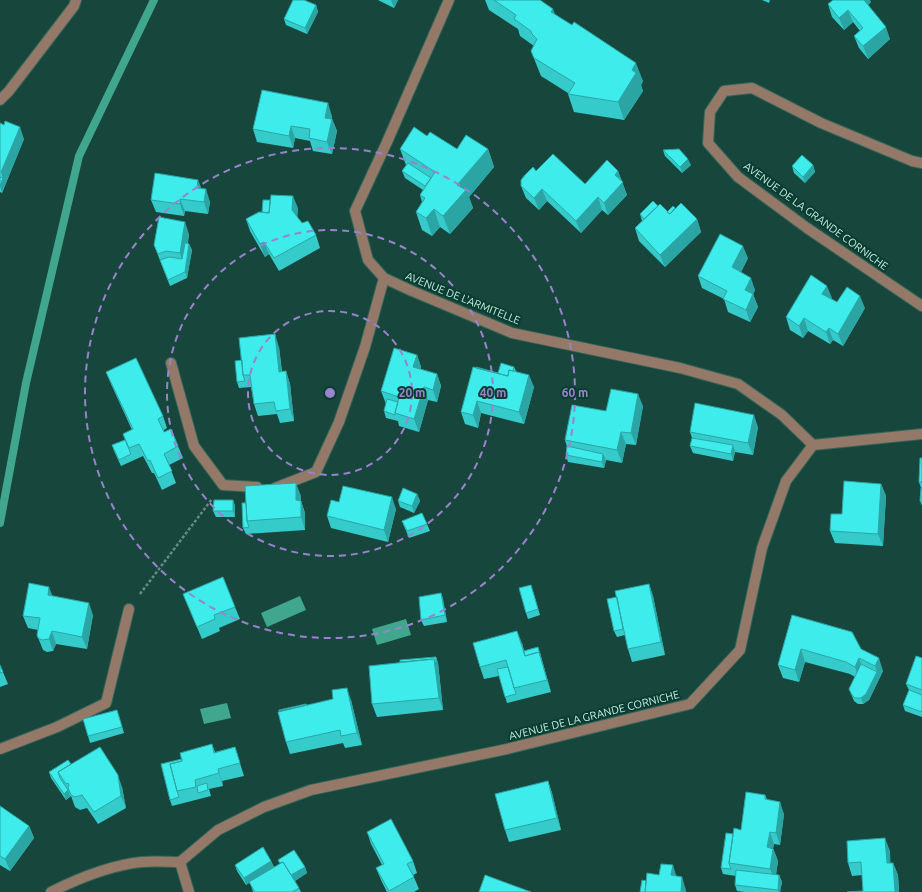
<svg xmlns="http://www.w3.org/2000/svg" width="922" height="892" viewBox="0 0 922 892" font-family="Ubuntu,sans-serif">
  <rect width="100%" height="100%" fill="#17473c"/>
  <path fill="#40a68e" d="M300 596 306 610 267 627 261 613Z
    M406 619 411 635 377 645 372 629Z
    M227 703 231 718 204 724 200 709Z"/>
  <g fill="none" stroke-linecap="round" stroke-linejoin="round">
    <path stroke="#40a68e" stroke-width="8" d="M0 523 26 383 79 156 154 0"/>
    <defs>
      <path id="minor" d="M449 0 387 142 355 211 368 260 384 278 412 291 512 333 680 368 738 384 782 415 813 445
        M0 100 9 91 74 6 76 0
        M922 163 912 161 821 123 752 88 724 91 710 112 708 143 738 177 807 228 922 306
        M171 363 194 446 223 485 257 487
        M275 488 316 472 339 422 365 347 384 278
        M0 749 57 727 106 703 129 609
        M51 892C79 878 110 865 142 862 155 861 168 862 180 862
        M189 892 180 862 218 830 264 807 311 790 507 749 690 704 740 650 762 548 786 481 813 445 922 434"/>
    </defs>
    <use href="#minor" stroke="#36655a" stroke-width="12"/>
    <path stroke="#628f84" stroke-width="2.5" stroke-dasharray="3 2" stroke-linecap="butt" d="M140 594 212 499"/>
    <use href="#minor" stroke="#947968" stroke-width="10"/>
  </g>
  <path fill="#35cbca" d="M378 0H398L394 8Z
    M485 0H540L555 14 643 81 641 85 643 91 624 120 574 112 568 94V93L541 76 531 51 534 46 520 36 518 29 489 10Z
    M762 0H770L769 3Z
    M871 2 868 5 890 39 868 59 859 48 854 36 860 31 853 22 844 30 832 17 828 4Z
    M316 5 318 12 307 34 286 25 284 19Z
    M332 116V119L337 131 332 154 313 151 310 141 295 138 293 148 257 142 253 129Z
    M0 123 4 125 24 139 2 193 0 192Z
    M427 136 457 149H488L494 167 469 197 473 208 450 234 440 227 432 236 422 230 416 212 422 202 420 195 423 190 405 178 402 171 406 165 400 149Z
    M663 150 691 165 682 173 665 156Z
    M813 165 815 172 805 183 794 173 792 166Z
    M536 171 585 184 618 171 627 195 608 215 602 210 581 233 547 201 539 210 526 198 521 186Z
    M202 189 210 202 208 214 185 211 184 216 156 212 151 200Z
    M658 206 667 212 675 208 697 219 701 232 665 267 639 241 635 228 642 221 640 214Z
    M298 208 297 217 302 223 316 235 320 248 279 271 269 254 265 257 250 231 246 219 262 212Z
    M189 234 188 243 189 244 192 250 187 278 170 286 154 245Z
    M748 258 741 272 755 290 753 294 758 307 750 322 728 312 724 299 702 288 698 276Z
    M832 298 831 299 837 302 865 308 843 346 833 340 830 344 808 331 803 338 790 330 786 317Z
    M279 347 282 371H286L290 384 294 421 280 423 277 414 258 416 254 404 251 387 239 388 237 382 242 360Z
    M417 355 421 367V369L437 374 441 386 437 402 428 400 419 432 399 426 398 421 386 418 384 411 386 404 381 391Z
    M514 367 516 371 534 387 524 424 481 413 478 428 465 424 461 412 498 373Z
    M106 372 163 416 167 428 164 430V432L178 446 183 458 169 465 176 483 162 490 154 473H152L143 456 121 466 114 451 112 445 125 440 123 434 132 430 111 384Z
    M643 406 636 445 626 444 622 463 606 460 604 468 568 462 566 455 567 447 565 440 606 411Z
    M758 427 753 455 735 452 733 461 693 453 690 446 692 438 690 432Z
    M922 458V506L920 501 921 488 919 482Z
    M881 484 886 496 883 546 835 543 830 531 842 514Z
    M417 494 420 501 414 513 400 507 398 501Z
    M301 496V501L305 513V530L246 534 243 528 242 503Z
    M233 500 235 506V517H216L213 511Z
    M339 502 396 509 388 542 331 528 327 516Z
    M402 521 427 524 430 531 409 538Z
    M649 584 653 596 665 655 632 662 628 649 625 635 617 637 614 631 617 597Z
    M533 591 540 615 528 619 526 613Z
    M441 593 443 599 447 622 424 626 421 620Z
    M183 594 235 607 240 619 219 628 220 631 202 639 188 606Z
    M52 596 93 615 87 649 56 644 53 651 47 652 43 650 37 635 38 630 28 628 23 616Z
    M792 615 861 649 883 671 869 700 863 704H858L854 701 849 689 855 677 850 674 805 662 799 682 783 678 778 665Z
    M522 643 524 651 540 653 551 692 507 703 499 676 484 679 480 667Z
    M436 657 438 663 443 710 377 717 372 704 400 662Z
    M922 658V717L905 711 903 705 909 690 906 684Z
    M0 665 8 684 0 687Z
    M351 700 362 745 345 748 343 743 290 754 286 742 307 705Z
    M119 716 124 733 90 743 88 736Z
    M212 744 215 752 235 747 244 776 222 781 223 786 209 789 211 796 172 806 170 800 182 759Z
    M71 764 122 787 126 808 98 824 87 808 80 810 75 807 71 796 66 800 51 778 49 772Z
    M548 781 552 793 561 830 509 842 505 830Z
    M765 795 767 799 784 814 780 845 774 844 773 848 778 861 776 875H779L782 882 780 892H745L737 891 735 885 736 876 723 874 721 868 733 834 741 830Z
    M0 806 29 826 34 838 10 871 0 865Z
    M367 832 413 861 417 873 413 875 419 889 414 892H387L381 880 376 868 382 865 371 844Z
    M890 851V863H893L898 875 899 892H847L863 891 862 875 852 876 848 863Z
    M278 860 305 867 307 873 295 881 299 888 301 892H253L250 882 246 885 237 871 235 865 271 861 274 867 280 864Z"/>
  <path fill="#2ba5a4" d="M391 0H398L394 8Z
    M862 0H870L871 2 865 8Z
    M316 5 318 12 307 34 305 28Z
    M553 9 560 27 551 12Z
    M848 10 853 22 844 30 839 18Z
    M886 27 890 39 868 59 863 46Z
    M636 63 643 81 641 85 643 91 624 120 618 102 632 70Z
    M328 103 332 116 330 130 325 118Z
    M332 119 337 131 332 154 327 142Z
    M291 126 295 138 293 148 289 136Z
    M20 127 24 139 2 193 0 186 3 178 1 172Z
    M488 149 494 167 469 197 473 208 450 234 443 216 457 185Z
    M688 159 691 165 682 173 680 167Z
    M813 165 815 172 805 183 803 177Z
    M618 171 627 195 608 215 604 203 615 175Z
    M198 180 203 192 197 188Z
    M206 189 210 202 208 214 204 202Z
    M542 189 547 201 539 210 534 198Z
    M293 196 298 208 297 223 292 210Z
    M598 197 602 210 581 233 576 221Z
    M180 199 185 211 184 216 180 204Z
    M434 209 440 227 432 236 426 218Z
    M697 219 701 232 665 267 660 255Z
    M185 222 189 234 184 265 180 253Z
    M264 242 269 254 265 257 260 244Z
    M189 244 192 250 187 278 185 272Z
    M743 246 748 258 737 280 732 267Z
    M751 278 755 290 750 302 745 290Z
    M827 286 832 298 827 306 822 294Z
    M753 294 758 307 750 322 746 310Z
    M860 296 865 308 843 346 838 334Z
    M804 318 808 331 803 338 799 326Z
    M829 328 833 340 830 344 826 332Z
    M275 334 279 347 283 384 279 372Z
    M417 355 421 367 418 379 413 367Z
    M286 371 290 384 294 421 290 409Z
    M437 374 441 386 437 402 433 390Z
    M529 375 534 387 524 424 519 412Z
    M424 387 428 400 419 432 414 419Z
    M638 394 643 406 636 445 631 433Z
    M477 401 481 413 478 428 473 415Z
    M754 415 758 427 753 455 748 443Z
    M621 432 626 444 622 463 617 450Z
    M733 445 735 451 733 461 731 454Z
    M603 454 606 460 604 468 602 462Z
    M296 483 301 496V501L305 513V530L301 517 296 500Z
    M881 484 886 496 883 546 878 534Z
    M417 494 420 501 414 513 412 506Z
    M392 497 396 509 388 542 384 530Z
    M233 500 235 506V517L233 511Z
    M649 584 653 596 665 655 661 642Z
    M49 587 54 600 48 595Z
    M441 593 443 599 447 622 445 615Z
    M89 603 93 615 87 649 82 637Z
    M52 631 56 644 53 651 49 639Z
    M517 631 522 643 527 662Z
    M538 647 540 653 551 692 547 680Z
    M801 649 805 662 799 682 795 670Z
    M436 657 438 663 443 710 439 698 434 659Z
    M859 658 863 670 859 679 855 667Z
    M879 658 883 671 869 700 863 704 861 698 877 672 875 666Z
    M347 688 351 700 362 745 357 733Z
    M218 769 222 781 223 786 219 773Z
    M118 775 122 787 126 808 121 796Z
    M548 781 552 793 561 830 557 818Z
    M68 790 70 796 66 800 64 794Z
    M780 802 784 814 780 845 776 833Z
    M29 826 34 838 10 871 5 859Z
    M770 832 774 844 771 859 767 847Z
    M885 838 890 851 891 875 887 863Z
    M773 849 778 861 775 881 770 869Z
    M271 861 274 867 246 885 244 878Z
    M893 863 898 875 899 892H895Z
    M673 865 677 878 671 875Z
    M305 867 307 873 293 882 290 876Z
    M779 875 782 882 780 892H778V890Z
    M682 877 686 890V892H681Z"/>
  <path fill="#3eeceb" stroke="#2ba5a4" d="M293 0H304L316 5 305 28 284 19Z
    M494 0H540L553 9 551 12 572 25 574 22 636 63 632 70 636 73 618 102 568 94 575 83 534 58 531 51 537 39 532 34 531 31 514 19 516 15Z
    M833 0H864L886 27 863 46 854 36 863 28 848 10 839 18 828 4Z
    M262 90 328 103 325 118 332 119 327 142 309 138 310 129 291 126 289 136 253 129Z
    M5 121 20 127 1 172H0V123L4 125Z
    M414 127 427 136 430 132 457 149 466 135 488 149 457 185 466 190 443 216 434 209 426 218 416 212 425 198 420 195 435 172 400 149Z
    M679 149 688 159 680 167 663 150Z
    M553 154 585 184 607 160 618 171 615 175 623 182 604 203 598 197 576 221 542 189 534 198 521 186V180L525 175 533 167 536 171Z
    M802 155 813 165 803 177 792 166Z
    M408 163 431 178 425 186 402 171Z
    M155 173 198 180 197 188 206 189 204 202 180 199V204L151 200Z
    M0 177 3 178 0 186Z
    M271 195 293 196 292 210 302 223 308 221 316 235 274 258 264 242 260 244 246 219 259 212 269 213Z
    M263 200H270L269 213 262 212Z
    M653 201 658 206 644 219 640 214Z
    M681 203 697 219 660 255 635 228 660 204 670 214Z
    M673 206 675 208 670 214 667 212Z
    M159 217 185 222 180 253 166 251 158 254 154 245Z
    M720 234 743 246 732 267 751 278 745 290 753 294 746 310 723 299 727 291 698 276Z
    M185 243 189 244 185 272 168 280 160 260 169 257 182 259Z
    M811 275 827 286 822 294 837 302 847 287 860 296 838 334 829 328 826 332 804 318 799 326 786 317Z
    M275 334 279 372 286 371 290 409 276 411 274 402 254 404 250 375H243L239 338Z
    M394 348 417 355 413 367 437 374 433 390 424 387 414 419 395 413 399 397 381 391Z
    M136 358 163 416 158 419 164 432 171 429 178 446 164 454 172 471 158 478 150 460 148 461 139 444 129 448 123 434 133 429 106 372Z
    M242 360 243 375 245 381 237 382 235 361Z
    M501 363 514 367 513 371 509 370 508 376 476 368V367L498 373Z
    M473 367 508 376 509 370 529 375 519 412 477 401 473 415 461 412Z
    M611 389 638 394 631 433 621 432 617 450 565 440 572 405 606 411Z
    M387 399 398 402 395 413V415L384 411Z
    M695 403 754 415 748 443 690 432Z
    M692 438 733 445 731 454 690 446Z
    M125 440 131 454 119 460 112 445Z
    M567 446 603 454 602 462 566 455Z
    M920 458H922V482H919Z
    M844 481 881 484 878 534 830 531 831 514H842Z
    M296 483V500L301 501V517L247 521 245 486Z
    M343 486 392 497 384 530 327 516 331 500 339 502Z
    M403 488 417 494 412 506 398 501Z
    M921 488H922V502L920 501Z
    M214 500H233V511H213Z
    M242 503H246L247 521 249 527 243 528Z
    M422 513 427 524 407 531 402 521Z
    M223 577 235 607 214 615 215 619 197 627 183 594Z
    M29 583 49 587 48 595 89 603 82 637 52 631 49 639 42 640 38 638 37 635 40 618 23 616Z
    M649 584 661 642 628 649 615 591Z
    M531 585 538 609 526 613 519 588Z
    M441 593 445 615 421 620 419 597Z
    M617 597 623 629 614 631 607 599Z
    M792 615 852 632 861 649 879 658 875 666 859 658 855 667 846 662 801 649 795 670 778 665Z
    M517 631 525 656 539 652 547 680 514 688 506 660 480 667 473 643Z
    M538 647 541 658 539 652 525 656 524 651Z
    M916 656 922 658V690L906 684Z
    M436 657V665L434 659 400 662V660Z
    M434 659 439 698 372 704 369 666Z
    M861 664 877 672 866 694 861 698H855L852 695 849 689Z
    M0 665 3 672 0 673Z
    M508 667 516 694 505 697 497 669Z
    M347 688 357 733 341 736 340 730 286 742 278 712 333 699 332 690Z
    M909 690 922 695V712L903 705Z
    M306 704 307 705 279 711V710Z
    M117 710 122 727 88 736 83 719Z
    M212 744 214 753 235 747 240 763 218 769 219 773 195 780 196 787 177 791 170 764 182 761 180 753Z
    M100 747 118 775 121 796 94 812 82 795 75 797 71 795 68 788 69 785 68 783 66 784 58 772Z
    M182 759V761L170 764 177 791 179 797 170 800 161 764Z
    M68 760 71 764 58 772 60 778 68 790 64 794 49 772Z
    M548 781 557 818 505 830 495 794Z
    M207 783 208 790 198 793 197 786Z
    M746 792 765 795V799L780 802 776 833 770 832 767 847 773 849 770 869 729 863 734 828 741 830Z
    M0 806 29 826 5 859 0 856Z
    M391 819 413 861 407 864 414 877 389 891 376 868 384 864 367 832Z
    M726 833 733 834 729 863 731 869 721 868Z
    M885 838 887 863H893L895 892H847L863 891 861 862 848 863 847 841Z
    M263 847 271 861 244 878 235 865Z
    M294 850 305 867 291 875 283 862 280 863 278 860Z
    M283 862 299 888 292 892H255L249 882Z
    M661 864 673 865 671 875 682 877 681 892H645L647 873 659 875Z
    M736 870 779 875 778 890 735 885Z
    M485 875 531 892H479Z
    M642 880 646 881 645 892H640Z"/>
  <g fill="none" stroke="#9b82ce" stroke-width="2" stroke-dasharray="7 5">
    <circle cx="330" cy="393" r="82"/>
    <circle cx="330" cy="393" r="163"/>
    <circle cx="330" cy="393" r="245"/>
  </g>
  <g text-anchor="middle" stroke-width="4" stroke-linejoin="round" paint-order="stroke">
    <g font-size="11" fill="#c3ece0" stroke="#0a3d32">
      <text transform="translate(816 216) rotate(36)" y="4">AVENUE DE LA GRANDE CORNICHE</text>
      <text transform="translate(463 298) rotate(22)" y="4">AVENUE DE L'ARMITELLE</text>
      <text transform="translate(594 715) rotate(-14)" y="4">AVENUE DE LA GRANDE CORNICHE</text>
    </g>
  </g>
  <circle cx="330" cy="393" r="6" fill="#9b82ce" stroke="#0a3d32" stroke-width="2"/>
  <g font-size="12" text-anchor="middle" font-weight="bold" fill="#9b82ce" stroke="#0a3d32" stroke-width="4" stroke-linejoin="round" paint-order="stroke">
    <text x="412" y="397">20 m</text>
    <text x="493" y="397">40 m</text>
    <text x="575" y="397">60 m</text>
  </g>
</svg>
